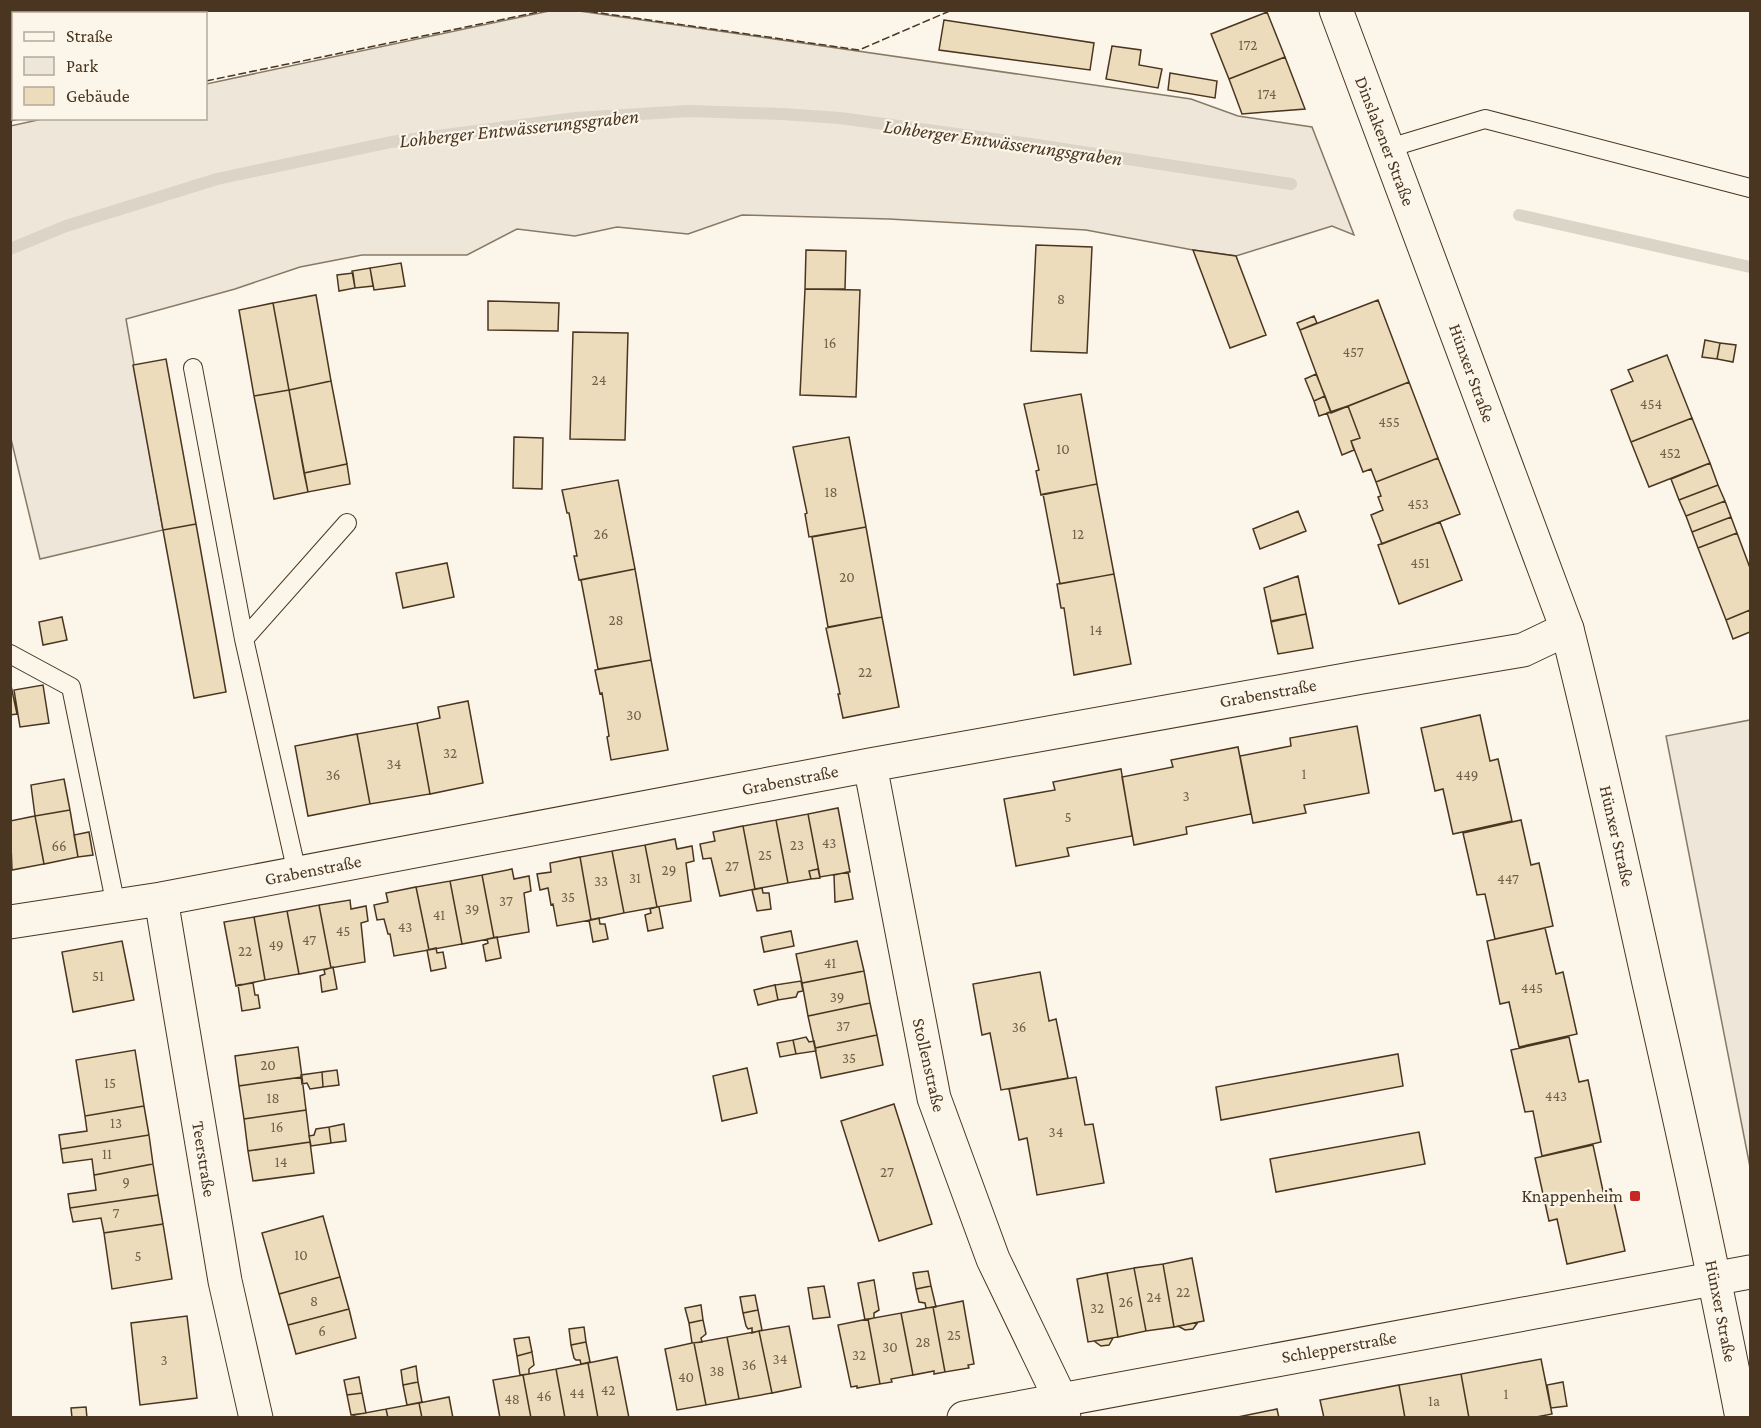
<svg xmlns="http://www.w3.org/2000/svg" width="1761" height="1428" viewBox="0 0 1761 1428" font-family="'Crimson Pro',serif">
  <rect width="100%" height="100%" fill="#fbf6e9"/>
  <path fill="#ede6d9" stroke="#887966" stroke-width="1.5" d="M549 11H579L1191 99 1238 116 1312 127 1354 235 1332 226 1236 256 1193 250 1086 230 889 219 742 215 688 234 617 227 575 236 517 229 467 255H362L300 267 235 289 126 319 163 530 40 559 11 439 10 126 47 118H206V84Z
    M1750 720V1167L1666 736Z"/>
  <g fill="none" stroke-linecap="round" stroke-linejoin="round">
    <path stroke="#dcd4c6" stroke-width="12" d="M1519 215 1750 267
      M10 249 66 226 217 179 391 142 576 118 689 111 782 114 840 118 1037 145 1291 184"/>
  </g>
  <path fill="#ecdcbc" stroke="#4a3520" stroke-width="1.5" d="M1267 12 1285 57 1229 79 1211 34Z
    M944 20 1094 43 1090 70 939 50Z
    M1112 46 1141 50 1139 65 1162 69 1158 88 1106 79Z
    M1285 57 1305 109 1242 114 1229 79Z
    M1170 73 1217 81 1215 98 1168 90Z
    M1036 245 1092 247 1087 353 1031 351Z
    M806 250 846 251 845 289H805Z
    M1193 250 1236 256 1266 335 1230 348Z
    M401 263 405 286 374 290 370 268Z
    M370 268 373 286 355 288 352 271Z
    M353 273 355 288 339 291 337 275Z
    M805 289 860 290 856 397 800 395Z
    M316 295 331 381 289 390 273 303Z
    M1378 300 1409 382 1331 413 1300 330Z
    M488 301 559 303 558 331 488 330Z
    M273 303 289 390 254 396 239 310Z
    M1314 316 1317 323 1300 330 1297 323Z
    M573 332 628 333 625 440 570 439Z
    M1705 340 1720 343 1717 359 1702 357Z
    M1720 343 1736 345 1733 362 1717 359Z
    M1667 355 1692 418 1631 442 1611 390 1633 381 1628 370Z
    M166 359 196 524 163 530 133 365Z
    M1316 374 1325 396 1314 401 1305 379Z
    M331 381 347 464 304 473 289 390Z
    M1409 382 1438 458 1376 482 1371 469 1363 472 1351 441 1360 438 1348 406Z
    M289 390 308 492 274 499 254 396Z
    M1081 394 1097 484 1041 495 1036 471 1039 470 1024 404Z
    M1325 396 1331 412 1319 416 1314 401Z
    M1348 406 1360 438 1351 441 1354 450 1342 455 1327 413Z
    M1692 418 1710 463 1649 487 1631 442Z
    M514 437 543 438 542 489 513 488Z
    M849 437 866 527 809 537 805 514 807 513 793 447Z
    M1438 458 1460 514 1382 544 1371 515 1383 510 1378 497 1381 496 1376 482Z
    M1710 463 1718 485 1679 500 1671 479Z
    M347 464 350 484 308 492 304 473Z
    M618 480 635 569 579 580 574 556H577L569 513H567L562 490Z
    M1097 484 1114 574 1060 584 1043 494Z
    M1718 485 1725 501 1686 516 1679 500Z
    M1725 501 1731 517 1692 532 1686 516Z
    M1298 511 1306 531 1260 549 1253 529Z
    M1731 517 1737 533 1698 548 1692 532Z
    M1440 522 1462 580 1399 604 1378 545Z
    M196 524 226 692 194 698 163 530Z
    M866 527 882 617 828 627 812 537Z
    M1737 533 1750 568V610L1726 620 1698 548Z
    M447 563 454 597 403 608 396 573Z
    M635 569 651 660 598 669 581 580Z
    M1114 574 1131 664 1074 675 1064 608H1061L1057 584Z
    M1298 576 1306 614 1271 621 1264 588Z
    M1750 610V632L1733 639 1726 620Z
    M1306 614 1313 648 1278 654 1271 622Z
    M62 617 67 640 43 645 39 622Z
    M882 617 899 707 843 718 838 694H840L826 628Z
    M651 660 668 750 611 760 607 737 609 736 602 693 600 694 595 670Z
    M10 681 17 714 10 715Z
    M43 685 49 723 20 727 14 690Z
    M468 701 483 783 430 794 417 723 440 718 438 707Z
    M1480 715 1490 761 1498 759 1512 821 1453 834 1443 789 1435 791 1421 728Z
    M417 723 430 794 370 804 357 734Z
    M1357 726 1369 793 1304 805 1306 813 1253 823 1240 756 1291 746 1290 738Z
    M357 734 370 804 308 816 295 746Z
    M1238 747 1251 814 1186 827 1187 834 1134 845 1122 777 1173 767 1171 760Z
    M1121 769 1132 836 1067 848 1069 856 1016 866 1004 799 1055 790 1053 782Z
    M64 779 70 810 35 816 31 785Z
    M838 808 850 872 820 877 808 814Z
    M70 810 78 857 44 864 35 816Z
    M808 814 820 877 818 869 809 871 811 879 788 883 776 820Z
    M35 816 44 864 12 870 10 821Z
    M776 820 788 883 755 889 743 826Z
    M1521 820 1531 865 1539 863 1553 926 1495 939 1485 894 1477 895 1463 833Z
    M743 826 755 889 720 896 711 858 703 859 700 844 715 841 713 832Z
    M89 832 93 855 78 857 74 835Z
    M675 839 677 849 692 846 694 861 686 863 691 901 657 907 645 845Z
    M645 845 657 907 624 913 612 851Z
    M612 851 624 913 591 920 580 857Z
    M580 857 591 920 557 926 553 904 551 905 548 888 540 890 537 874 551 872 550 863Z
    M512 869 514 879 529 876 531 891 524 893 529 932 494 938 482 875Z
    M818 869 820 878 811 879 809 871Z
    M848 872 853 899 835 902 834 875Z
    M482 875 494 938 462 944 450 881Z
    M450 881 462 944 429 950 416 887Z
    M416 887 429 950 394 956 390 934H388L384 919 377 920 374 905 388 902 386 893Z
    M762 888 763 893H769L771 909 757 911 752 890Z
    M350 900 351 909 366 906 368 921 361 923 365 962 331 968 319 905Z
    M319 905 331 968 299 974 287 911Z
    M657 907H659L663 928 648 931 645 915 651 913 650 909Z
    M287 911 299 974 265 980 254 917Z
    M254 917 265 980 236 986 224 922Z
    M599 918 600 924H605L608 939 593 942 589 920Z
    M1545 928 1556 974 1563 972 1577 1034 1519 1047 1509 1002 1500 1004 1487 941Z
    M791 931 794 946 764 952 761 937Z
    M497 937 501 958 486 961 483 945 488 943 487 939Z
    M122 941 134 1000 73 1012 62 952Z
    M857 941 864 971 802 983 796 954Z
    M436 948 437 953 443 952 446 968 431 971 427 950Z
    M333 967 337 989 322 992 320 976 325 974 324 970Z
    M864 971 870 1003 808 1016 802 983Z
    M1040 972 1049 1021 1056 1019 1068 1078 1001 1090 990 1033 982 1035 973 984Z
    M801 981 803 991 798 992 796 997 778 1000 775 985Z
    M253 983 255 995H258L260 1008 242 1011 238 985Z
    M775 985 778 1000 758 1005 754 990Z
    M870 1003 877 1035 815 1048 808 1016Z
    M877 1035 883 1065 821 1078 815 1048Z
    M806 1037 809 1042 814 1041 816 1051 796 1054 793 1040Z
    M1569 1037 1579 1082 1588 1080 1601 1142 1542 1156 1533 1111 1525 1112 1511 1050Z
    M793 1040 796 1054 780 1057 777 1043Z
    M298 1047 302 1077 239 1086 235 1056Z
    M135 1050 144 1106 85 1116 76 1060Z
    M1398 1054 1403 1086 1221 1120 1216 1087Z
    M747 1068 757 1113 722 1121 713 1076Z
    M337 1070 339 1085 323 1087 322 1072Z
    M322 1072 323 1087 310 1089 307 1083 302 1084 301 1075Z
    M302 1077 306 1110 244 1119 239 1086Z
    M1076 1077 1085 1125 1093 1124 1104 1183 1037 1195 1027 1138 1019 1140 1009 1089Z
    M894 1104 932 1224 879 1241 841 1121Z
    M144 1106 149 1135 61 1149 59 1135 87 1131 85 1116Z
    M306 1110 310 1142 248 1151 244 1119Z
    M344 1124 346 1141 331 1143 329 1127Z
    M329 1127 331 1143 311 1146 309 1136 314 1135 316 1129Z
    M1419 1132 1425 1164 1276 1192 1270 1159Z
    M149 1135 153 1164 94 1175 92 1159 63 1163 61 1149Z
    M310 1142 314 1173 253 1181 248 1151Z
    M1593 1145 1603 1191 1611 1189 1625 1251 1567 1264 1557 1219 1549 1221 1535 1158Z
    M153 1164 158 1195 70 1208 68 1194 96 1190 94 1175Z
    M158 1195 163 1224 104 1233 101 1218 73 1222 70 1208Z
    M323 1216 340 1277 279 1294 262 1233Z
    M163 1224 172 1279 112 1289 104 1233Z
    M1192 1258 1204 1321 1174 1327 1163 1264Z
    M1163 1264 1174 1327 1146 1331 1134 1268Z
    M1134 1268 1146 1331 1118 1337 1107 1273Z
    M928 1271 931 1286 916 1289 913 1273Z
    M1107 1273 1118 1337 1088 1342 1077 1279Z
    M340 1277 349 1309 288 1325 279 1294Z
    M874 1280 879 1310 874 1313V1318L865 1320 858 1283Z
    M824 1286 830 1317 813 1319 808 1288Z
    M931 1286 936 1307 926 1308 925 1303 919 1302 916 1289Z
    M755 1295 758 1310 743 1313 740 1297Z
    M963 1301 974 1364 968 1365 969 1368 945 1372 933 1307Z
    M701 1305 703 1320 689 1323 685 1308Z
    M933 1307 945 1372 934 1374V1371L913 1375 901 1313Z
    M349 1309 356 1338 296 1354 288 1325Z
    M758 1310 762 1330 752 1333V1328L748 1329 746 1326 743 1313Z
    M901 1313 913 1375 891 1379 892 1382 880 1384 868 1319Z
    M187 1316 197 1398 140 1405 131 1323Z
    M868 1319 880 1384 857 1388V1386L851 1387 838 1325Z
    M703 1320 706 1334 701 1338 702 1342 692 1343 689 1323Z
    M1198 1322 1193 1329 1185 1330 1178 1326Z
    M789 1326 801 1387 772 1393 759 1331Z
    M584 1327 586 1342 571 1345 569 1329Z
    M759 1331 772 1393 739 1399 727 1337Z
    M529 1337 532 1352 517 1356 514 1339Z
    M727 1337 739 1399 706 1405 694 1343Z
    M1113 1338 1109 1345 1101 1346 1094 1341Z
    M586 1342 590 1362 581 1364 580 1360H576L574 1358 571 1345Z
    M692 1343H694L706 1405 677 1410 665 1349Z
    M532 1352 534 1365 529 1369V1374L520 1375 517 1356Z
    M617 1357 629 1418H598L588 1363Z
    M1541 1359 1552 1414 1531 1418H1469L1461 1374Z
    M588 1363 598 1418H565L556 1369Z
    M416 1366 418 1382 403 1385 401 1370Z
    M556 1369 565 1418H531L523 1375Z
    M1461 1374 1469 1418H1405L1399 1385Z
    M523 1375 531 1418H500L493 1380Z
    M359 1377 362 1393 347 1395 344 1380Z
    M418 1382 422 1402 407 1405 403 1385Z
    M1563 1382 1567 1406 1551 1408 1547 1385Z
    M1399 1385 1405 1418H1324L1320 1400Z
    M362 1393 366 1413 351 1415 347 1395Z
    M449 1397 453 1418H422L419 1403Z
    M419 1403 422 1418H388L386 1409Z
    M86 1407 87 1418H72L71 1408Z
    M386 1409 388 1418H354V1415Z
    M1277 1409 1279 1418H1233Z"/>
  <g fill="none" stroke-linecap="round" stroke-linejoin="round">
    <defs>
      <path id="lane" d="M1389 148 1485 119 1750 188
        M193 368 244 639
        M10 654 71 687 116 906
        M297 873 244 639 347 523"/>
      <path id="street" d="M870 765 934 1098 993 1259 1060 1398 1064 1418
        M161 899 225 1281 256 1418
        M10 922 161 899 870 765 1362 677 1523 650 1567 629
        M964 1418 1750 1272"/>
      <path id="secondary" d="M1336 10 1567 629C1597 747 1623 865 1649 983 1682 1127 1714 1272 1742 1418"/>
    </defs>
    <use href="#lane" stroke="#4a3520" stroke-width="20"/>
    <use href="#street" stroke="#4a3520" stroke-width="35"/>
    <use href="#secondary" stroke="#4a3520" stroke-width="35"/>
    <use href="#lane" stroke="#fbf6e9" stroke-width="18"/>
    <use href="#street" stroke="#fbf6e9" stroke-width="33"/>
    <use href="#secondary" stroke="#fbf6e9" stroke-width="33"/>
    <path stroke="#4a3520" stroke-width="1.5" stroke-dasharray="8 3" stroke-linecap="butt" d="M579 10 859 50 952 10
      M46 14 69 10
      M10 18H14
      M206 81 548 10
      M10 121 24 118"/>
  </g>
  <rect fill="#c62828" stroke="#fbf6e9" stroke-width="2" x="1629" y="1190" width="12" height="12" rx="3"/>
  <g text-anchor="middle" stroke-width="4.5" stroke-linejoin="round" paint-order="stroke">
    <g font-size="15" fill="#725f47">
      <text x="1248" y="50">172</text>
      <text x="1267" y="99">174</text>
      <text x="1061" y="304">8</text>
      <text x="830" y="348">16</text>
      <text x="1353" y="357">457</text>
      <text x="599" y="385">24</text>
      <text x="1651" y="409">454</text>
      <text x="1389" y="427">455</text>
      <text x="1063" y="454">10</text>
      <text x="1670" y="458">452</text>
      <text x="831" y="497">18</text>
      <text x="1418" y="509">453</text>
      <text x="601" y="539">26</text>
      <text x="1078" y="539">12</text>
      <text x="1420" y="568">451</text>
      <text x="847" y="582">20</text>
      <text x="616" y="625">28</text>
      <text x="1096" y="635">14</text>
      <text x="865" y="677">22</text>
      <text x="634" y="720">30</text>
      <text x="450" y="758">32</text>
      <text x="394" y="769">34</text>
      <text x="1304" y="779">1</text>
      <text x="333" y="780">36</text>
      <text x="1467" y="780">449</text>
      <text x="1186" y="801">3</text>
      <text x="1068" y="822">5</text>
      <text x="829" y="848">43</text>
      <text x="797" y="850">23</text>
      <text x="59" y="851">66</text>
      <text x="765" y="860">25</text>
      <text x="732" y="871">27</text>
      <text x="669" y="875">29</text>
      <text x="635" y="883">31</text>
      <text x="1508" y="884">447</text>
      <text x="601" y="886">33</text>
      <text x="568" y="902">35</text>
      <text x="506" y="906">37</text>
      <text x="472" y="914">39</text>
      <text x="439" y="920">41</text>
      <text x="405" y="932">43</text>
      <text x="343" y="936">45</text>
      <text x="309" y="945">47</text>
      <text x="276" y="950">49</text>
      <text x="245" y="956">22</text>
      <text x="830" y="968">41</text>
      <text x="98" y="981">51</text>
      <text x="1532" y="993">445</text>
      <text x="837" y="1002">39</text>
      <text x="843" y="1031">37</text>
      <text x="1019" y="1032">36</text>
      <text x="849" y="1063">35</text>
      <text x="268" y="1070">20</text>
      <text x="110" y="1088">15</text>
      <text x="1556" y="1101">443</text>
      <text x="273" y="1103">18</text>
      <text x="116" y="1128">13</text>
      <text x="277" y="1132">16</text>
      <text x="1056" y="1137">34</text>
      <text x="107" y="1159">11</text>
      <text x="281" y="1167">14</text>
      <text x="887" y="1177">27</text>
      <text x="126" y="1187">9</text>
      <text x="116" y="1218">7</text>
      <text x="301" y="1260">10</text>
      <text x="138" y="1261">5</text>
      <text x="1183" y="1297">22</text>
      <text x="1154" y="1302">24</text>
      <text x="314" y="1306">8</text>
      <text x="1126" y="1307">26</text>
      <text x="1097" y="1313">32</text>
      <text x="322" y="1336">6</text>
      <text x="954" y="1340">25</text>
      <text x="923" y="1347">28</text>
      <text x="890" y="1352">30</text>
      <text x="859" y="1360">32</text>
      <text x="780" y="1364">34</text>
      <text x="164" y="1365">3</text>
      <text x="749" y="1370">36</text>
      <text x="717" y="1376">38</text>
      <text x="686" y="1382">40</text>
      <text x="608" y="1395">42</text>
      <text x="577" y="1398">44</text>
      <text x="1506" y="1399">1</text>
      <text x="544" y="1401">46</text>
      <text x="512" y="1404">48</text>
      <text x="1434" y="1406">1a</text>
    </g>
    <g font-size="18" fill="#4a3520" stroke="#fbf6e9">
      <text transform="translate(1385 141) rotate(69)" y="6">Dinslakener Straße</text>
      <text transform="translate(1472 373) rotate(70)" y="6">Hünxer Straße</text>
      <text transform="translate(1268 693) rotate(-10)" y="6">Grabenstraße</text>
      <text transform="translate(790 780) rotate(-11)" y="6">Grabenstraße</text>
      <text transform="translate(1617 836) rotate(77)" y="6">Hünxer Straße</text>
      <text transform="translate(313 870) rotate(-11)" y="6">Grabenstraße</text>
      <text transform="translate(929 1065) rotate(77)" y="6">Stollenstraße</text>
      <text transform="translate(204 1159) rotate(81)" y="6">Teerstraße</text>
      <text transform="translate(1721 1311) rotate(79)" y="6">Hünxer Straße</text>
      <text transform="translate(1339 1347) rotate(-10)" y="6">Schlepperstraße</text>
    </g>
    <g font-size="18" fill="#4a3520" stroke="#fbf6e9" text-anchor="end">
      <text x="1623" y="1202">Knappenheim</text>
    </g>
    <g font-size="20" font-style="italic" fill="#4a3520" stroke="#fbf6e9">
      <text transform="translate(519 128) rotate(-6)" y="7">Lohberger Entwässerungsgraben</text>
      <text transform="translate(1003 142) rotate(8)" y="7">Lohberger Entwässerungsgraben</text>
    </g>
  </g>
  <rect width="1761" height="1428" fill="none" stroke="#4a3520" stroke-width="24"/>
  <rect x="12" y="12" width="195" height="108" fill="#fbf6e9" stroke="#b4a999" stroke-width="1.5"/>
  <rect x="24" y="32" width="30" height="9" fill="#fbf6e9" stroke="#b4a999" stroke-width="1.5"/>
  <text x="66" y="42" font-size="18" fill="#4a3520">Straße</text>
  <rect x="24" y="57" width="30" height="18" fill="#ede6d9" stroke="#b4a999" stroke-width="1.5"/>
  <text x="66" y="72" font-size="18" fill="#4a3520">Park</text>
  <rect x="24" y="87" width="30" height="18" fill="#ecdcbc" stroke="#b4a999" stroke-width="1.5"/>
  <text x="66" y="102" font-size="18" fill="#4a3520">Gebäude</text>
</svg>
